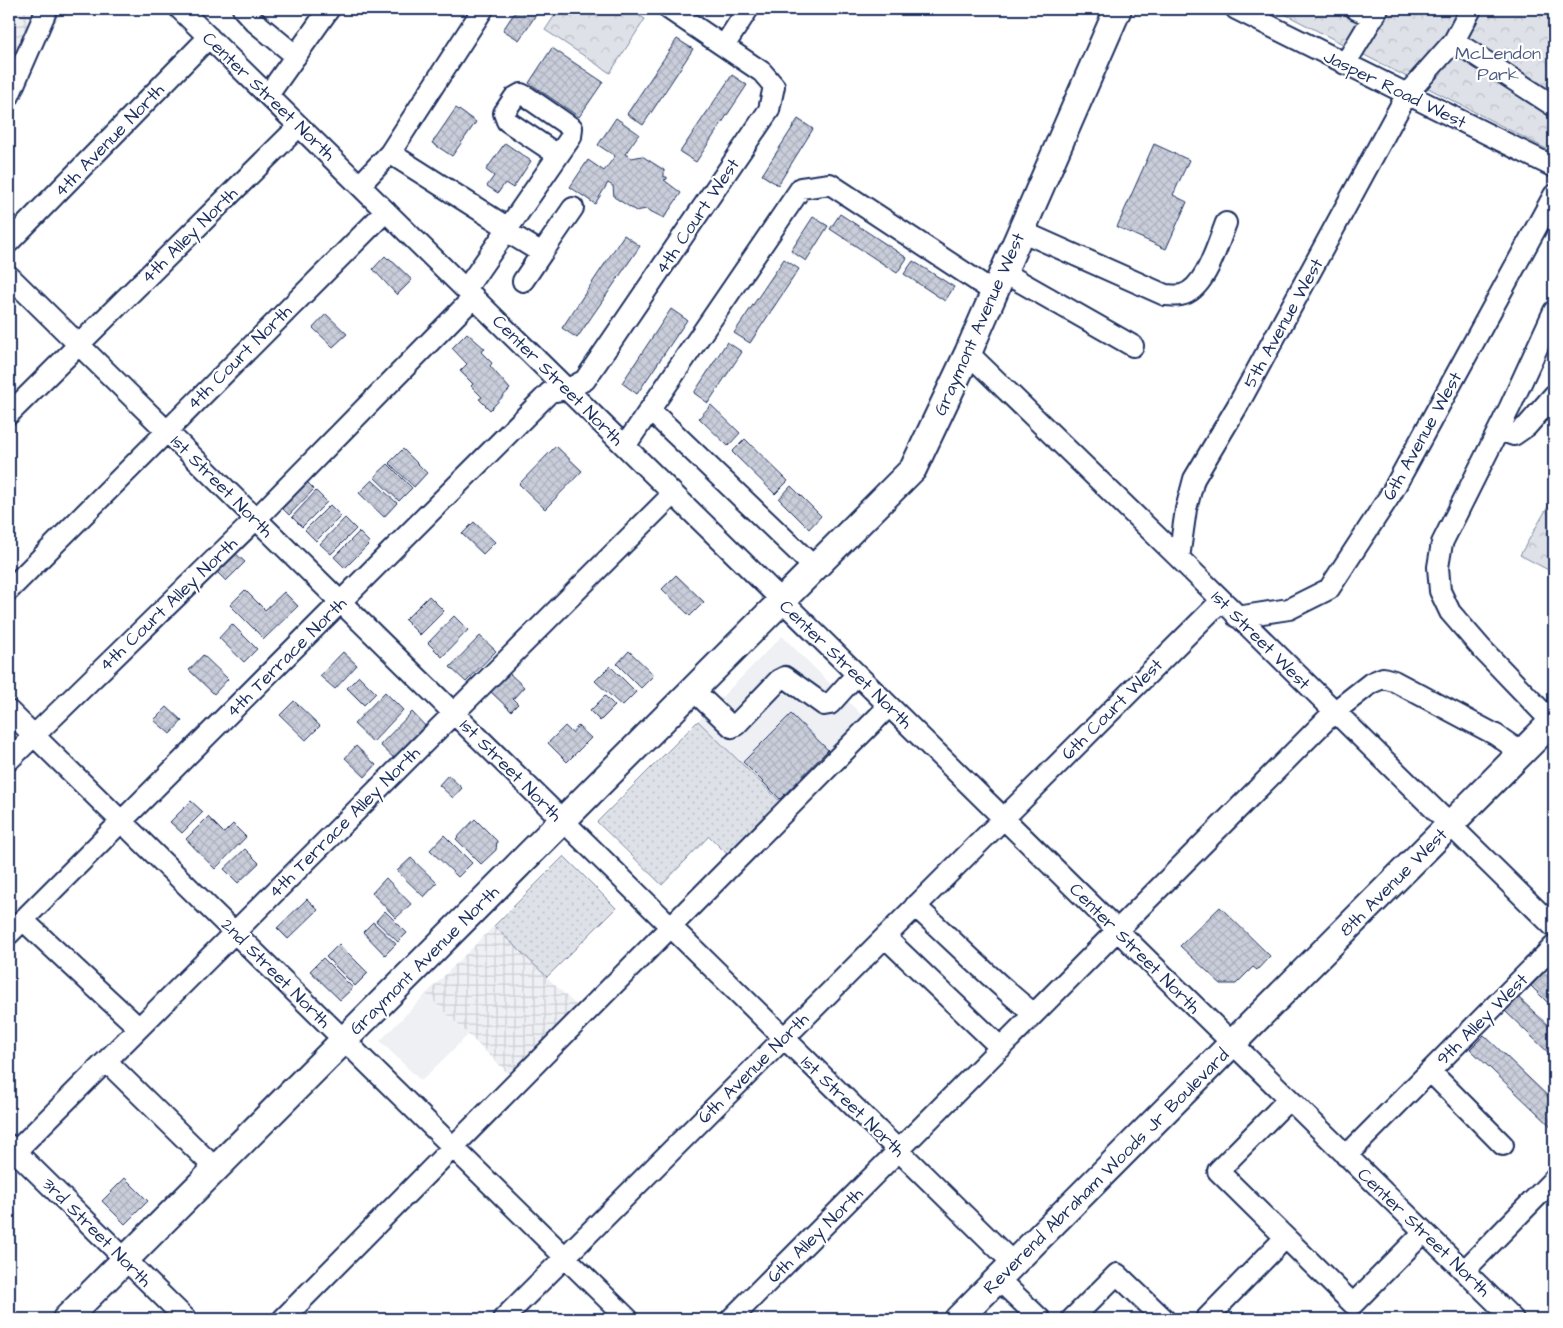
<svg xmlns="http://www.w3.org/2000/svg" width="1563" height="1328" viewBox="0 0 1563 1328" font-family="'Architects Daughter',sans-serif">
  <defs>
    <pattern id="industrial-grid" width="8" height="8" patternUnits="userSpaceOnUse" patternTransform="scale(1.25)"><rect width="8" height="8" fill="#eff0f4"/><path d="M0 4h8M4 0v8" fill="none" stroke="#ccced4"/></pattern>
    <pattern id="grass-dots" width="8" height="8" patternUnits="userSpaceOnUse" patternTransform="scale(1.25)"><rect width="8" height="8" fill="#dee1e7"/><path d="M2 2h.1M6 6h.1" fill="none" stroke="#bec1c9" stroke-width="1.8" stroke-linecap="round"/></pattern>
    <pattern id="park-crowns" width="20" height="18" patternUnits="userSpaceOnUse" patternTransform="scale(1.25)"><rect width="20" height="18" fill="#dee1e7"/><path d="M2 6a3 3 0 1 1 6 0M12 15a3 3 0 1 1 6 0" fill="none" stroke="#bec1c9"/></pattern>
    <pattern id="building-cross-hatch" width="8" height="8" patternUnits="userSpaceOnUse" patternTransform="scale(1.25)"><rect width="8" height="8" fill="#caceda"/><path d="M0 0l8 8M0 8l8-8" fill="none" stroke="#adb1be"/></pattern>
  </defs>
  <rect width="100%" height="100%" fill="#fff"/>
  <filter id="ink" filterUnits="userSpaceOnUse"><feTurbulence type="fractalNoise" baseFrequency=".02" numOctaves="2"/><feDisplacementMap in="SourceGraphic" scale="10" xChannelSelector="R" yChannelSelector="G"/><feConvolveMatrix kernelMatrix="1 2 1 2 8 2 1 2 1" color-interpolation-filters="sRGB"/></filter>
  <g filter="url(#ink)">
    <path fill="#eff0f4" d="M782 636 870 723 786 807 698 721Z
      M426 994 468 1035 421 1081 380 1041Z"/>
    <path fill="url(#industrial-grid)" d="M9 9H68L9 69Z
      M494 926 582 1011 514 1079 426 994Z"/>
    <path fill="url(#grass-dots)" stroke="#7c88a2" d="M698 721 786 807 733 860 709 836 662 885 597 822Z
      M564 856 616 908 547 977 494 926Z"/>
    <path fill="url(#park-crowns)" stroke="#7c88a2" d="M559 9H629L645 19 610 73 545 30Z
      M1275 9H1554V153Z
      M1554 496V573L1520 555Z"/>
    <path fill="url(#building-cross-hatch)" stroke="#1b2f5e" d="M517 9H540L519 40 503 30Z
      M677 39 693 49 643 125 627 114Z
      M552 48 603 82 579 117 529 83Z
      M732 75 747 85 696 162 680 152Z
      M456 108 476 122 452 156 432 143Z
      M616 118 639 134 625 154 632 158 642 156 664 170V177H667V179L664 180 681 193 664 218 646 209 636 211 614 197 613 186 608 183 595 204 570 187 588 160 604 171 615 156 598 145Z
      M798 119 813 129 778 185 762 175Z
      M505 143 531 161 513 188 505 183 498 193 487 186 494 176 486 170Z
      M1154 144 1189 160 1173 195 1187 202 1166 249 1117 227Z
      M840 214 907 258 897 273 830 229Z
      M813 217 828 226 806 261 791 251Z
      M624 235 640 246 577 338 562 328Z
      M385 256 388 259 389 258 412 280 397 295 373 269Z
      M784 259 799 269 750 343 734 333Z
      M913 261 954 287 945 301 904 274Z
      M671 309 687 320 637 394 622 383Z
      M326 314 347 334 333 347 313 328Z
      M467 333 485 349 481 352 492 363 490 366 510 389 490 410 479 399 482 397 471 386 473 384 460 371 467 364 452 348Z
      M727 342 742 352 708 403 694 393Z
      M711 405 740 433 728 446 699 418Z
      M745 439 788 481 775 494 732 452Z
      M556 446 582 471 545 509 519 484Z
      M403 449 427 473 414 487 389 463Z
      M388 464 412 488 399 501 374 477Z
      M303 478 314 489 289 515 278 504Z
      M372 480 397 503 384 517 359 493Z
      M791 486 821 516 809 529 779 499Z
      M316 491 327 502 302 527 292 517Z
      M330 505 341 516 316 541 305 530Z
      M345 518 356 529 331 554 320 544Z
      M474 522 495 542 483 554 462 534Z
      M359 532 370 543 345 568 334 557Z
      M234 552 245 562 226 581 215 570Z
      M676 575 704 602 690 616 662 589Z
      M245 590 265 610 284 592 298 606 264 639 230 605Z
      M429 596 444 611 420 635 405 620Z
      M454 616 468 630 442 657 428 643Z
      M232 624 257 649 244 662 219 638Z
      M480 636 496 651 466 682 450 667Z
      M629 651 654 675 641 688 617 664Z
      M343 652 357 665 335 689 320 676Z
      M203 655 228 679 214 694 189 670Z
      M610 666 636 692 622 706 595 681Z
      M509 673 524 687 513 699 518 704 511 711 491 692Z
      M359 676 376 693 364 705 347 688Z
      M385 692 403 710 373 742 354 724Z
      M605 696 615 706 600 721 590 711Z
      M294 701 320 726 306 740 280 715Z
      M167 707 182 721 170 734 154 720Z
      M412 712 427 728 396 760 380 745Z
      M791 714 828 750 780 799 743 762Z
      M565 726 572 733 578 726 591 738 567 762 548 743Z
      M356 746 376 765 365 777 345 758Z
      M448 775 462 788 453 798 439 785Z
      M191 801 203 812 182 833 170 822Z
      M208 817 224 833 233 824 246 837 215 869 186 839Z
      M475 819 497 841 496 850 481 864 456 839Z
      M444 835 472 863 458 877 430 850Z
      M245 849 259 863 238 883 224 869Z
      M411 858 437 883 424 897 397 871Z
      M386 878 411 904 396 918 372 893Z
      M307 899 318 910 288 939 277 928Z
      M1220 907 1270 956 1257 970 1253 967 1236 984H1221L1180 946Z
      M385 911 407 933 398 942 376 921Z
      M373 922 396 944 385 955 363 932Z
      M339 944 368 973 355 986 326 957Z
      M323 958 353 988 340 1000 310 971Z
      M1544 972 1554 981V1009L1531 986Z
      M1518 997 1554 1031V1058L1505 1011Z
      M1484 1035 1554 1102V1129L1470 1049Z
      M125 1178 148 1201 125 1224 102 1201Z"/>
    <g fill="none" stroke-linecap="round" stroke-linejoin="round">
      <defs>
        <path id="minor" d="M180 9 1513 1319
          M243 9 255 22 296 56
          M1236 9 1554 167
          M1356 9 1374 17
          M1454 41 1554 106
          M724 46 748 9
          M1345 64 1378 9
          M268 95 329 9
          M9 96 47 9
          M390 153 508 228
          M360 185 390 153 483 9
          M506 231 542 253 573 208
          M1021 231 1165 295C1170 295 1176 296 1181 295 1205 291 1218 243 1226 223
          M9 242 209 37
          M1003 272 1133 346
          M9 276 1013 1263
          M523 281 542 253
          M466 289 571 137 572 128 527 97 521 94 514 98 504 113 507 121 558 155
          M968 353 1179 558 1554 927
          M650 410 815 568
          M9 414 299 126
          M1499 430 1514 435 1527 426 1554 395
          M625 446 801 188 830 184 994 292
          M1179 558 1186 509 1194 479 1238 405 1407 94 1454 41 1471 9
          M9 590 386 211
          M1237 617 1289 609 1329 589 1391 494 1554 195
          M693 690 732 727 736 725 779 680 785 677 824 705 830 704 857 674
          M9 711 628 1319
          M1552 722 1482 649 1450 612 1440 591 1438 567 1442 543 1510 407 1554 311
          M9 760 256 519 474 297
          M915 906C955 942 992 981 1034 1014
          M23 920 139 1028
          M9 934 550 392 568 389 585 380 769 110 774 86 762 72 669 9
          M885 937 1001 1048
          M106 1061 216 1169
          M1430 1071 1503 1145
          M1289 1099 1218 1171 1353 1304 1424 1232
          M9 1145 186 1319
          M1346 1156 1554 946
          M9 1158 673 494
          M1464 1271 1554 1179
          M998 1279 1040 1319
          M283 1319 889 706
          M503 1319 1221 601
          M731 1319 1334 712 1371 683 1383 678 1394 681 1496 735 1522 753
          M1072 1319 1117 1274 1164 1319
          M1206 1319 1285 1238"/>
        <path id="major" d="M66 1319 913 469 968 353 1118 9
          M958 1319 1554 720"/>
      </defs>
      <use href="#minor" stroke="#1b2f5e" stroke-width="24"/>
      <use href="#major" stroke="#1b2f5e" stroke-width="30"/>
      <use href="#minor" stroke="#fff" stroke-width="20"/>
      <use href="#major" stroke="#fff" stroke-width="26"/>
    </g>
  </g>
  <g text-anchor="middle" stroke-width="4.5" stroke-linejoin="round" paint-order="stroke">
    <g font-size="18" fill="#4c5c80" stroke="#fff">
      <text x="1498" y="59">McLendon<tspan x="1498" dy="21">Park</tspan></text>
    </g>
    <g font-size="18" fill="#1b2f5e" stroke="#fff">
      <text transform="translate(1395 89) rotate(26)" y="6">Jasper Road West</text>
      <text transform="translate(269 96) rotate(44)" y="6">Center Street North</text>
      <text transform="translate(109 140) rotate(-46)" y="6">4th Avenue North</text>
      <text transform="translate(697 216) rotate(-56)" y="6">4th Court West</text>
      <text transform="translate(189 235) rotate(-45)" y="6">4th Alley North</text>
      <text transform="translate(1283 323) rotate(-61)" y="6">5th Avenue West</text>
      <text transform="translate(979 324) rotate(-66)" y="6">Graymont Avenue West</text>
      <text transform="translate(239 357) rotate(-45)" y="6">4th Court North</text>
      <text transform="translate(558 380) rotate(45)" y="6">Center Street North</text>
      <text transform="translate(1422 436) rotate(-61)" y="6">6th Avenue West</text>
      <text transform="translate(222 486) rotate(45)" y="6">1st Street North</text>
      <text transform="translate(168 604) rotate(-44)" y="6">4th Court Alley North</text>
      <text transform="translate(1261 640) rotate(45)" y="6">1st Street West</text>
      <text transform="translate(286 657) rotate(-45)" y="6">4th Terrace North</text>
      <text transform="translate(846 664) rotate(44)" y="6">Center Street North</text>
      <text transform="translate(1112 709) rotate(-45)" y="6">6th Court West</text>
      <text transform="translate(511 770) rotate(45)" y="6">1st Street North</text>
      <text transform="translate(344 822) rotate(-45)" y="6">4th Terrace Alley North</text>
      <text transform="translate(1393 882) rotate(-45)" y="6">8th Avenue West</text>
      <text transform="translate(1135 948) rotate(45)" y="6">Center Street North</text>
      <text transform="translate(424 960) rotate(-45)" y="6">Graymont Avenue North</text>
      <text transform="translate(276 973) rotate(45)" y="6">2nd Street North</text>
      <text transform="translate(1482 1019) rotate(-45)" y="6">9th Alley West</text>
      <text transform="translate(753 1068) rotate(-45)" y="6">6th Avenue North</text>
      <text transform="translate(853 1106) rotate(44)" y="6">1st Street North</text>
      <text transform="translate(1106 1171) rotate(-45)" y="6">Reverend Abraham Woods Jr Boulevard</text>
      <text transform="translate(97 1232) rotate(45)" y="6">3rd Street North</text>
      <text transform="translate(1424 1232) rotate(44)" y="6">Center Street North</text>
      <text transform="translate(815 1235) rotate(-45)" y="6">6th Alley North</text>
    </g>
  </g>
  <rect width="1563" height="1328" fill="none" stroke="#fff" stroke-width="30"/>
  <rect x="15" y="15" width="1533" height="1298" fill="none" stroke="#1b2f5e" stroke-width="2" filter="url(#ink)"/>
</svg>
